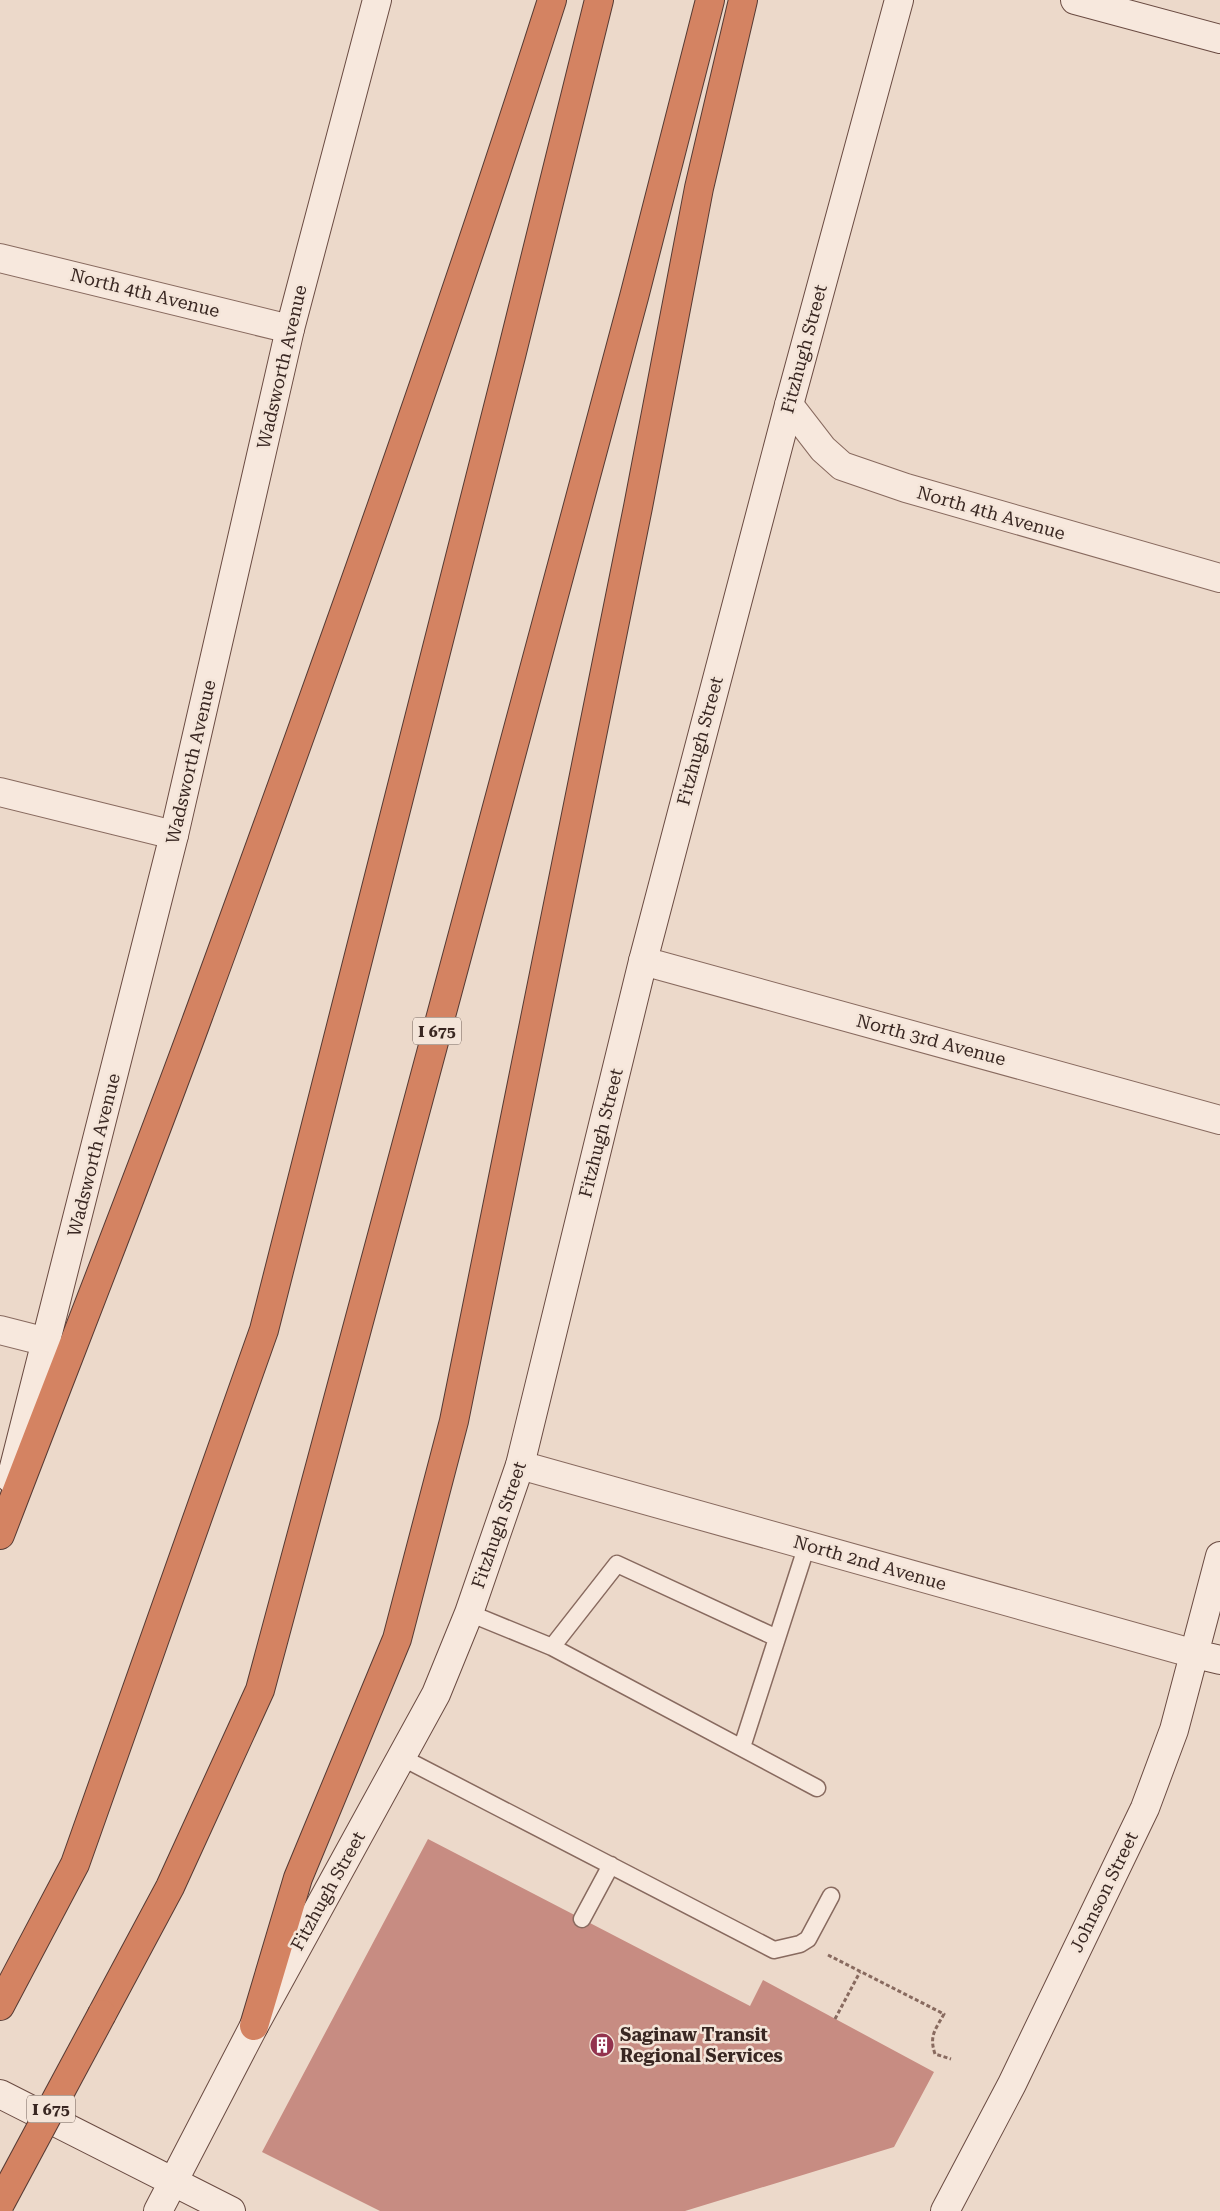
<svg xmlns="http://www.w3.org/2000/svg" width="1220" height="2211" viewBox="0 0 1220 2211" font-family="'Roboto Serif',serif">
  <rect width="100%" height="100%" fill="#ecd9ca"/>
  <path fill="#c78c82" d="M428 1839 750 2006 763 1980 934 2072 894 2147 685 2211H380L262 2152Z"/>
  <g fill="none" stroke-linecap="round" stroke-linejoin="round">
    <defs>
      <path id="lane" d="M469 1613 552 1647 817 1788
        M552 1647 617 1564 777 1638
        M742 1747 807 1545
        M401 1757 774 1950 800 1944 808 1939 831 1896
        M582 1919 611 1865"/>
      <path id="street" d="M0 258 290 329
        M789 405 823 449 842 466 906 488 1220 578
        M0 792 174 835
        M643 961 1220 1120
        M0 1330 47 1342
        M520 1465 1195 1654"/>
      <path id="secondary" d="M1075 0 1220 39
        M11 1479 174 835 290 329 377 0
        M1195 1654 1220 1660
        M0 2094 231 2211
        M158 2211 254 2026 436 1694 469 1613 520 1465 643 961 789 405 899 0
        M945 2211 1012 2084 1145 1808 1174 1730 1220 1556"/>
      <path id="highway" d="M0 1535C66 1362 135 1189 199 1014 322 678 443 341 552 0
        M0 2006 75 1864 264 1330 511 356 599 0
        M102 2014 170 1887 260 1690 634 297 710 0
        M254 2026 298 1878 397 1639 454 1421 638 507 699 188 743 0"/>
    </defs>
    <use href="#lane" stroke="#886a5f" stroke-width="19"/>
    <use href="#street" stroke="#886a5f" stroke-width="30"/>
    <use href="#secondary" stroke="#6a4b42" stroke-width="30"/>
    <use href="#highway" stroke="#563a33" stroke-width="30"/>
    <path stroke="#886a5f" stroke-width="3" stroke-dasharray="4 2.5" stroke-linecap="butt" d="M828 1955 944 2014C935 2030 929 2036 935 2054L951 2059
      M835 2019 860 1972"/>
    <use href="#lane" stroke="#f7e8dd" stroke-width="16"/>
    <use href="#street" stroke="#f7e8dd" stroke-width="28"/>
    <use href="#secondary" stroke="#f7e8dd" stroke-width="28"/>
    <use href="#highway" stroke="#d48362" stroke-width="28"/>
    <defs>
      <path id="highway-bridge" d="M0 2204 102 2014"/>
    </defs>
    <use href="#highway-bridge" stroke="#563a33" stroke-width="30" stroke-linecap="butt"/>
    <use href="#highway-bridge" stroke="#d48362" stroke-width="28"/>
  </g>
  <defs>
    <symbol id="building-disc" viewBox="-11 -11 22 22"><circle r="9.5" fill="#93334e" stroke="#f4e5d9"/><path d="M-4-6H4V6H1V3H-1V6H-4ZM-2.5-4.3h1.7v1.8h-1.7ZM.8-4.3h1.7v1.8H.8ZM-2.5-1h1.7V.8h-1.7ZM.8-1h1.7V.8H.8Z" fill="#fff"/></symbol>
  </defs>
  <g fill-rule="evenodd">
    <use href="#building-disc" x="588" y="2031" width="28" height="28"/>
  </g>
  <g text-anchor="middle" stroke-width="5" stroke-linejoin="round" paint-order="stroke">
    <g fill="#f4e5d9" stroke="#716059" stroke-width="1">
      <rect x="413" y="1017.5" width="48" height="27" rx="4"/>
      <rect x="27" y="2095.5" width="48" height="27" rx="4"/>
    </g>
    <g font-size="16" font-weight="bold" fill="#392722">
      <text x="437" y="1037">I 675</text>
      <text x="51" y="2115">I 675</text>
    </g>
    <g font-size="18" fill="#392722" stroke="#f4e5d9">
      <text transform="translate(145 293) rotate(14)" y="6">North 4th Avenue</text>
      <text transform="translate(804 349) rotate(-75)" y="6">Fitzhugh Street</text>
      <text transform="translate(282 367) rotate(-77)" y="6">Wadsworth Avenue</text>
      <text transform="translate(991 513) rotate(16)" y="6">North 4th Avenue</text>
      <text transform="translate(700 741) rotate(-75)" y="6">Fitzhugh Street</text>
      <text transform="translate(191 762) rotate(-77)" y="6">Wadsworth Avenue</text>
      <text transform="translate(931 1040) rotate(15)" y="6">North 3rd Avenue</text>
      <text transform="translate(601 1133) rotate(-76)" y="6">Fitzhugh Street</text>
      <text transform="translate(94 1155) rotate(-76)" y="6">Wadsworth Avenue</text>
      <text transform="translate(499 1525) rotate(-71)" y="6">Fitzhugh Street</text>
      <text transform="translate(870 1563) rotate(16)" y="6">North 2nd Avenue</text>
      <text transform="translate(328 1891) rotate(-61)" y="6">Fitzhugh Street</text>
      <text transform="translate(1104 1892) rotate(-64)" y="6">Johnson Street</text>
    </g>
    <g font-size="18" font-weight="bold" fill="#392722" stroke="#f4e5d9" text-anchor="start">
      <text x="620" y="2041">Saginaw Transit<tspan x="620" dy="21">Regional Services</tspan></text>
    </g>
  </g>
</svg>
